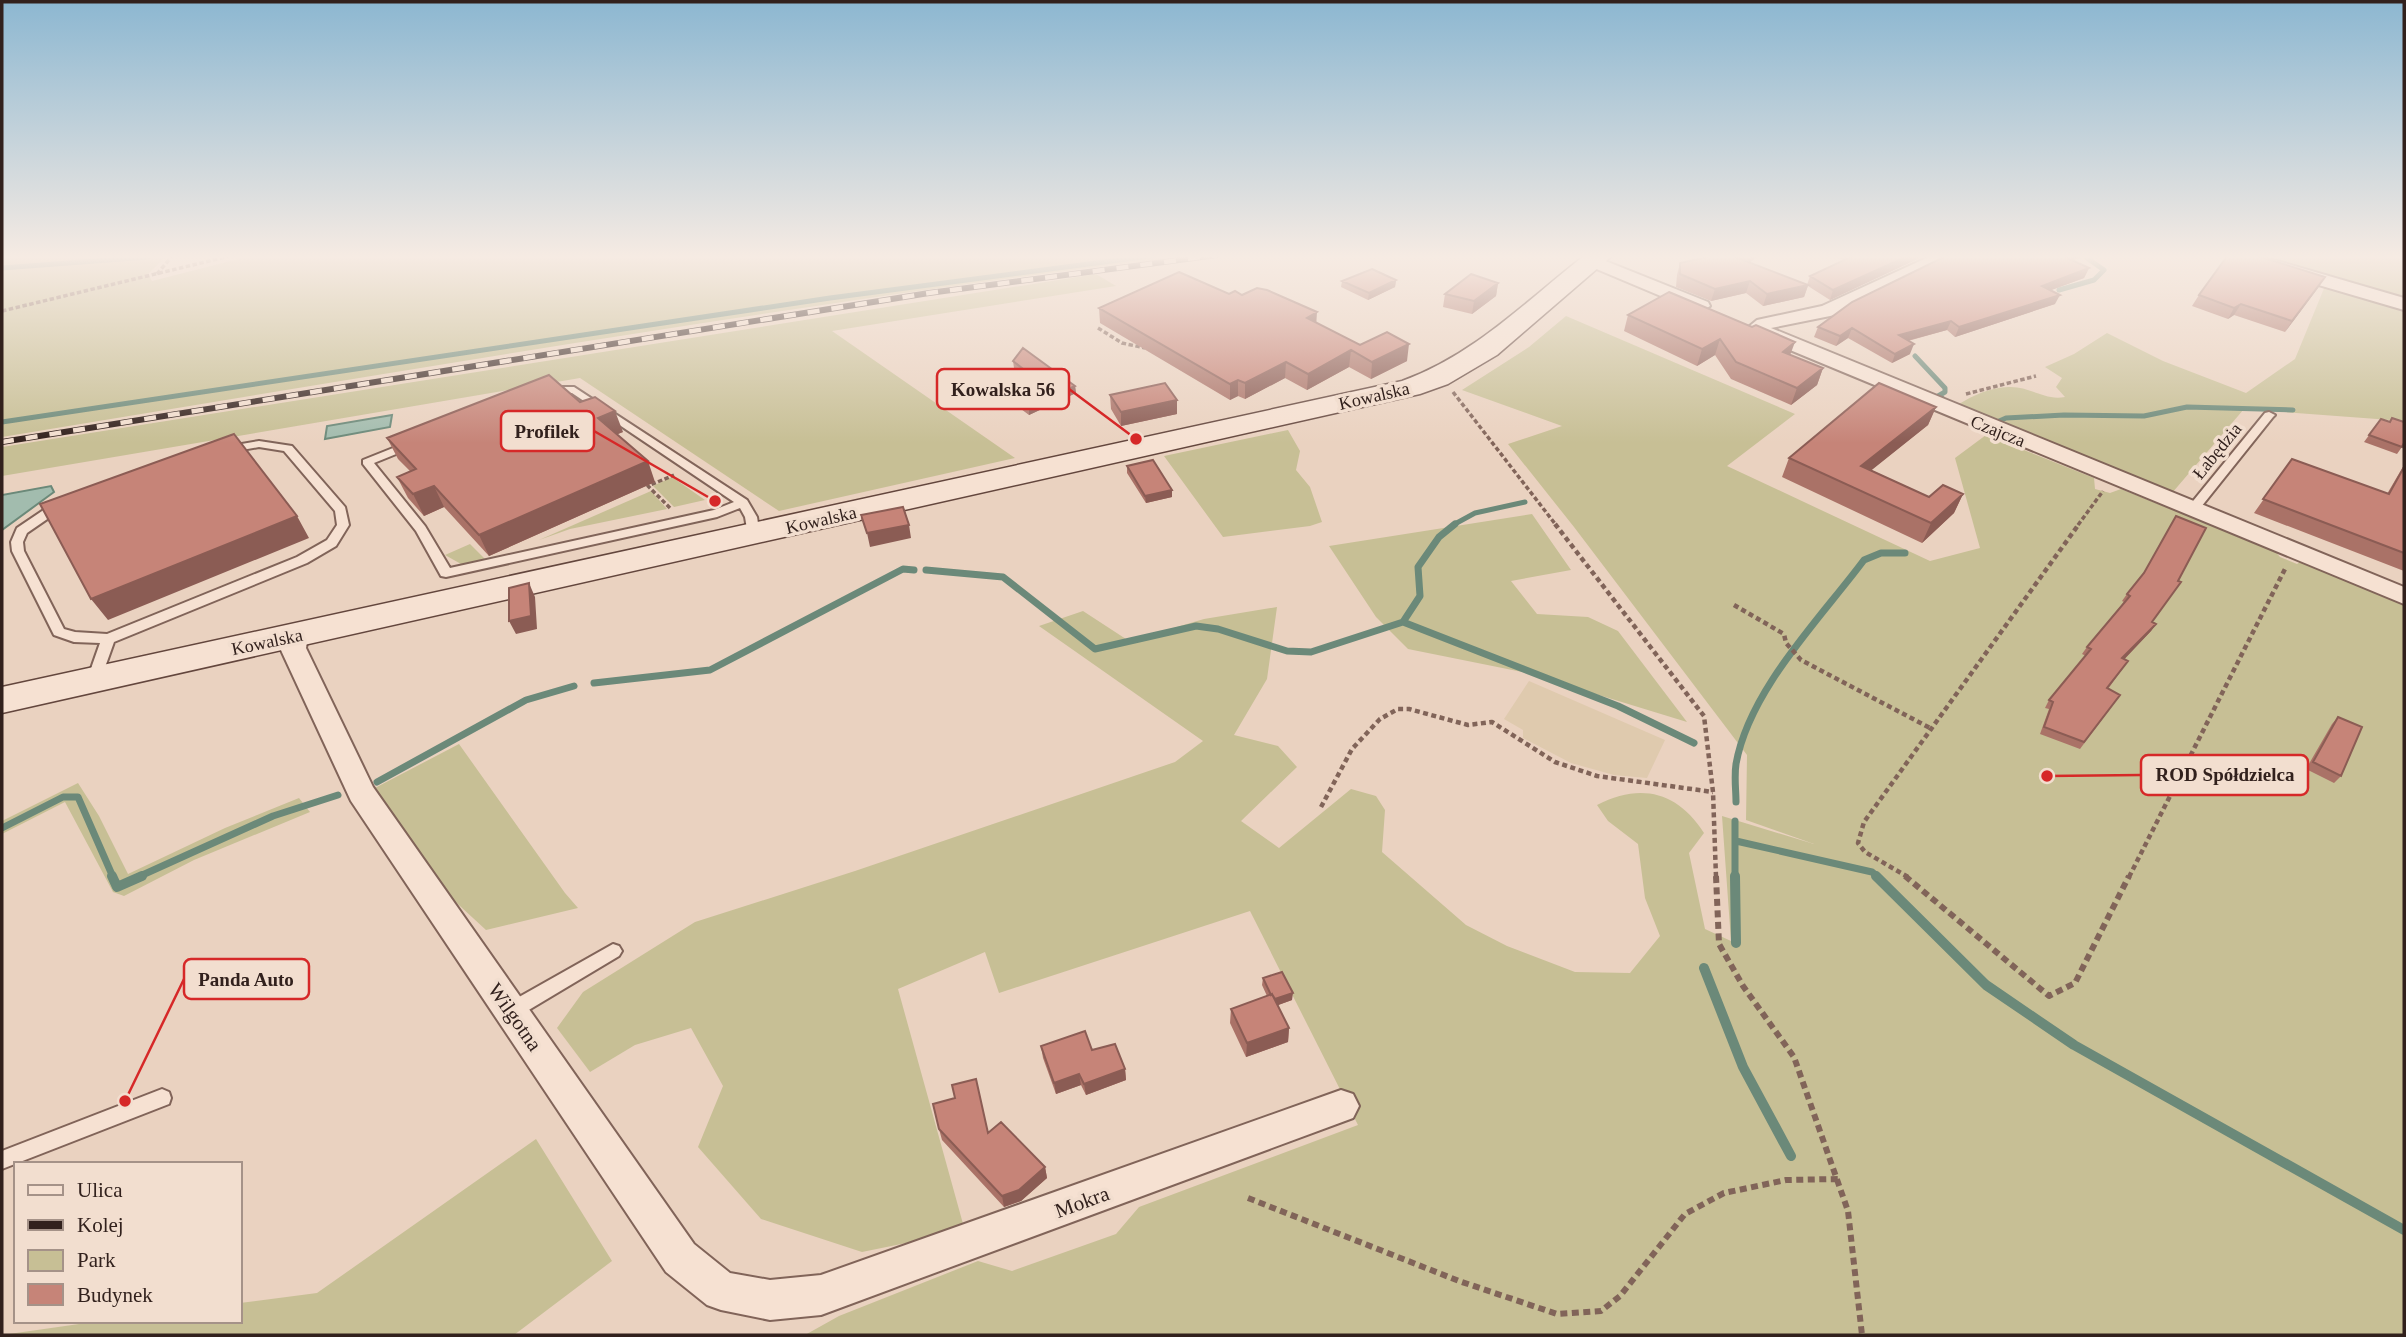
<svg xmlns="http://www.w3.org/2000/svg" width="2406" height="1337" viewBox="0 0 2406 1337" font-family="Georgia,serif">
  <rect width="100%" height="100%" fill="#ead2c0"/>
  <path fill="#dfcaae" d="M1529 681 1665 740 1647 778 1614 775 1571 763 1523 738V730L1504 719Z"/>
  <path fill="#c7bf95" d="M48 255H168L148 274 152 281 254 255H1193C794 303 398 372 2 437V259Z
    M2254 255H2404V301Z
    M1096 274 1116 286 832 331 1015 458 779 511 580 378 2 476V447Z
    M2325 286 2404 312V421L2244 409 2172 493 1959 404C1973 395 1994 386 2011 387 2031 387 2045 401 2065 397L2056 387 2062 378 2045 367 2074 354 2107 333 2163 361 2246 393 2295 359Z
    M1566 316 1795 414 1727 466 1930 561 1980 548 1955 458 1986 435 2094 478 2095 489 2110 493 2121 489 2275 551 2280 557 2297 564 2300 562 2404 603V1335H805L839 1316 978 1261 1012 1271 1116 1234 1139 1207 1358 1125 1250 911 999 993 985 952 898 989 965 1231 862 1252 761 1219 698 1147 723 1086 691 1028 635 1045 590 1072 557 1028 583 992 695 922 855 871 1175 762 1203 741 1039 626 1083 611 1129 641 1204 619 1277 607 1267 679 1234 735 1278 746 1297 767 1241 821 1279 848 1351 789 1376 796 1385 810 1382 852 1466 925 1507 946 1575 972 1630 973 1660 936 1645 898 1638 844 1608 821 1597 805C1640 783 1677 791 1704 833L1689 853 1705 929 1731 941 1722 816 1814 844 1746 820 1747 755 1574 527 1508 444 1562 426 1462 390 1529 347Z
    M1288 430 1300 451 1296 470 1310 487 1322 522 1310 526 1223 537 1164 456Z
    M672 477 705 500 674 507 653 486Z
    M651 491 667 509 570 529 539 540Z
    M1532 514 1571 570 1511 581 1537 614 1588 617 1618 631 1687 722 1527 673 1408 649 1376 617 1329 546Z
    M470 544 486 560 461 564 445 555Z
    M459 744 565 893 578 908 486 930 435 883 373 789Z
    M78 783 99 816 128 874 225 828 299 798 310 812 194 860 124 896 113 892 65 802 2 834V821Z
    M536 1139 612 1261 514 1335H2L100 1321H240V1303L317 1293Z"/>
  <path fill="#a2bcae" stroke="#6b8979" stroke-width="2" d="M392 415 390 427 325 439 327 426Z
    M51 486 54 492 2 530V495Z"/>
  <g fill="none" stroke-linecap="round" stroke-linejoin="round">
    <path stroke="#6b8979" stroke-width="5" d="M2 268 148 257
      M2059 290 2094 280 2104 270 2087 258 2093 255
      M1915 356 1945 388V392L1938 396 1942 398
      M1990 419 1997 422 2006 418 2064 415 2144 416 2187 407 2293 410
      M2 422 830 298 1157 255
      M1453 525 1475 513 1525 502"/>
    <path stroke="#6b8979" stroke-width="7" d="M926 570 1003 577 1095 649 1196 626 1218 629 1287 651 1311 652 1403 622 1618 706 1694 743
      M1403 622 1420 596 1418 567 1439 537 1455 524
      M594 683 710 670 903 569 914 570
      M377 782 526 700 574 686
      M1736 802C1736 790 1734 777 1736 764 1749 690 1820 619 1864 560L1881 553H1905
      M1735 821V877
      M2 828 63 797H78L113 877
      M1736 841 1872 872 1878 877
      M138 877 273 816 338 795"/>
    <path stroke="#6b8979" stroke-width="10" d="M112 876 117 887 142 876
      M1735 876 1736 943
      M1876 876 1986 985 2074 1045 2404 1230
      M1704 968 1743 1067 1791 1156"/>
    <defs>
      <path id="lane" d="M574 387 747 500 757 517 760 535 758 538 754 539 748 535 745 517 740 508 717 517 446 577 441 576 416 531 363 464V460L408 442H416V446L374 463 425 526 450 568 714 510 734 502 572 393H548L543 390 548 387Z
        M2269 412 2275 415 2273 417 2197 512H2189L2187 509 2189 506 2265 413Z
        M259 441 292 446 345 507 349 525 336 546 307 563 114 642 99 684H89L87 680 100 643 74 642 54 635 12 551 11 542 17 528 48 507 201 451ZM259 447 284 451 335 511 337 525 327 540 297 557 107 634 75 632 64 629 24 551 23 542 27 533 56 513 208 456Z
        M613 944 619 946 622 951 619 956 517 1017 511 1019 505 1017 502 1011 505 1005Z
        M162 1089 169 1092 171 1098 169 1104 2 1169V1151Z"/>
      <path id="street" d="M1933 255H1957L1835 315 1771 328 2404 587V604L1756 336 1746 329 1757 320 1822 306Z
        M2227 255H2257L2404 298V310L2230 259Z
        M1593 256 1708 302 1710 306 1701 312 1694 310 1587 265 1584 261Z
        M295 627 304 630 308 636 306 648 373 787 694 1244 730 1273 770 1280 821 1275 1341 1090 1353 1094 1359 1106 1353 1118 821 1315 770 1320 721 1310 707 1305 666 1272 351 801 280 648 286 630Z"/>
      <path id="secondary" d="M1585 255H1613L1497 355 1448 384 1420 394 2 713V687L1402 381C1474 355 1525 302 1585 255Z"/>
    </defs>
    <use href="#lane" stroke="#816459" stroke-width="4"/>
    <use href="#street" stroke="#816459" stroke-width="4"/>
    <use href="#secondary" stroke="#63463d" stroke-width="3"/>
    <path stroke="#816459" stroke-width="3.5" stroke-dasharray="4.5 2.5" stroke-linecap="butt" d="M2 256 19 255
      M157 274 173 255
      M2 311 234 255
      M1098 328 1122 343 1145 348
      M1453 392 1556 525
      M1966 394 2036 376
      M670 508 648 486 674 475
      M2078 525 2103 491"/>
    <path stroke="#816459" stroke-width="4.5" stroke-dasharray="5 3.5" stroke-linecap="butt" d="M1555 524 1704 716 1713 792 1716 877
      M1734 605 1784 634 1786 643 1801 660 1932 729
      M1321 807 1352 749 1380 719 1398 709H1409L1468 725 1492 722 1555 762 1597 776 1713 792
      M1908 877 1865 852 1858 843 1864 822 2079 524
      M2129 877 2286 567"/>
    <path stroke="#816459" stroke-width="6" stroke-dasharray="7 4.5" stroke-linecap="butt" d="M1716 876 1719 944 1743 986 1794 1057 1848 1211 1862 1335
      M1905 876 2049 996 2075 983 2129 876
      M1248 1198 1459 1281 1557 1314 1601 1311 1620 1296 1685 1214 1724 1193 1786 1180 1838 1179"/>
    <use href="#lane" fill="#f6e1d2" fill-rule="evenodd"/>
    <use href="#street" fill="#f6e1d2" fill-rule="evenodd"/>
    <use href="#secondary" fill="#f6e1d2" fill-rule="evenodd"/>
    <defs>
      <path id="rail" d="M2 442 929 293 1217 255"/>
    </defs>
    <use href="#rail" stroke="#32211d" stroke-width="6"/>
    <use href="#rail" stroke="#f2decf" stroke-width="4.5" stroke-dasharray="12" stroke-linecap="butt"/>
  </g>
  <path fill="#aa7267" d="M1716 255H1760L1749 263 1807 285 1810 276 1844 260 1829 255H1926L1830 300 1808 286 1804 297 1763 306 1746 293 1711 301 1676 287 1677 275 1680 263Z
    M2089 255 2071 260 2089 268 2084 278 2051 290 2055 304 1955 337 1947 330 1908 341 1910 354 1892 363 1848 338 1836 346 1814 337 1818 327Z
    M2325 277 2285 332 2234 315 2228 319 2192 306 2199 295Z
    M1396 280 1395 287 1368 300 1341 287 1342 281Z
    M1498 283 1496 296 1472 314 1443 307 1445 294Z
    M1229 294 1242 295 1316 323 1360 345 1407 361 1371 379 1349 367 1307 390 1285 378 1245 399 1238 396 1230 400 1100 323 1099 308Z
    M1628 315 1791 355 1823 368 1817 385 1791 405 1731 379 1715 355 1697 366 1624 331Z
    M1013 361 1075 386 1076 393 1029 415 1009 400 1008 393 1032 383 1014 368Z
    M1110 395 1177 400V414L1121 426 1111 409Z
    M580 402 623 432 617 434 655 482 489 556 444 507 424 516 408 498 397 477 410 471 398 459 387 438Z
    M1936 407 1928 425 1871 470 1929 497 1963 494 1954 513 1922 543 1782 477 1789 458Z
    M2381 419 2402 447 2397 454 2364 442Z
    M2292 459 2387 494 2404 465V571L2254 513Z
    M1127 466 1172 497 1146 503 1127 473Z
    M2142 575 2153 622 2156 624 2151 631 2124 659 2123 668 2108 689 2115 702 2080 749 2040 734 2049 709 2045 708 2049 700 2086 656 2082 654 2087 647 2124 602 2122 601 2127 594Z
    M2338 717 2341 776 2334 783 2306 769 2332 724Z
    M1263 978 1292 1000 1278 1005 1289 1028 1288 1042 1246 1057 1230 1023 1231 1009 1267 996 1262 985Z
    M1041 1046 1092 1050 1125 1069 1126 1080 1086 1095 1081 1085 1056 1094 1043 1058Z
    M939 1129 988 1133 1045 1167 1047 1178 1021 1201 1004 1207 942 1140Z"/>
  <path fill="#8b5c54" d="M1751 255H1760L1748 263Z
    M1910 255H1926L1830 300 1833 290Z
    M2061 255H2089L2056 265Z
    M2089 268 2084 278 2038 295 2042 286Z
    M2325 277 2318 288 2285 332 2292 321Z
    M1396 280 1395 287 1368 300 1369 293Z
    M1750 281 1746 293 1711 301 1715 289Z
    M1498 283 1496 296 1472 314 1474 301Z
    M1808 285 1804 297 1763 306 1767 294Z
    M2060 295 2055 304 1955 337 1959 327Z
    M2241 304 2234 315 2228 319 2234 308Z
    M1317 312 1316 328 1307 318Z
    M1951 321 1947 330 1895 344 1899 335Z
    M1852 328 1848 338 1836 346 1840 336Z
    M1720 339 1715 355 1697 366 1702 349Z
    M1795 342 1789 358 1783 352Z
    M1409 344 1407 361 1371 379 1372 362Z
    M1914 344 1910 354 1892 363 1895 354Z
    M1351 350 1349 367 1307 390 1308 374Z
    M1286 362 1285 378 1245 399V383Z
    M1823 368 1817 385 1791 405 1797 388Z
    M1238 380V396L1230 400V384Z
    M1075 386 1076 393 1029 415V408Z
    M1177 400V414L1121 426V412Z
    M1936 407 1928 425 1853 485 1861 466Z
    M615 411 623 432 606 439 598 418Z
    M648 461 655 482 489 556 479 535Z
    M434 486 444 507 424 516 413 494Z
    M1172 490V497L1146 503 1145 496Z
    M1963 494 1954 513 1922 543 1931 523Z
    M297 516 309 538 108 620 91 599Z
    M909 525 911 538 870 547 867 533Z
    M529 583 535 597 537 629 516 634 509 621Z
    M2156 624 2151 631 2118 666 2122 658Z
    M1293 993 1292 1000 1273 1007V1000Z
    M1289 1028 1288 1042 1246 1057 1247 1043Z
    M1125 1069 1126 1080 1086 1095 1084 1084Z
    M1079 1074 1081 1085 1056 1094 1054 1083Z
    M1045 1167 1047 1178 1021 1201 1004 1207 1002 1196Z"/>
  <path fill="#c68478" stroke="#8b5c54" stroke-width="2" d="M1716 255H1730L1808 285 1767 294 1750 281 1715 289 1680 274V263Z
    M1855 255H1910L1833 290 1810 276Z
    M1948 255H2061L2089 268 2042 286 2060 295 1959 327 1951 321 1899 335 1914 344 1895 354 1852 328 1840 336 1818 327 1852 302Z
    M2228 255H2255L2325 277 2292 321 2241 304 2234 308 2199 295Z
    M1372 269 1396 280 1369 293 1342 281Z
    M1179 272 1229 294 1235 291 1242 295 1257 288 1267 290 1317 312 1307 318 1360 345 1387 332 1409 344 1372 362 1351 350 1308 374 1286 362 1245 383 1238 380 1230 384 1099 308Z
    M1471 274 1498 283 1474 301 1445 294Z
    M1669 292 1752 327 1756 325 1795 342 1783 352 1823 368 1797 388 1736 362 1720 339 1702 349 1628 315Z
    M1023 348 1075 386 1029 408 1008 393 1037 380 1013 361Z
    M549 375 580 402 595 397 615 411 598 418 648 461 479 535 434 486 413 494 397 477 416 469 387 438Z
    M1165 383 1177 400 1121 412 1110 395Z
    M1879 383 1936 407 1861 466 1929 497 1943 485 1963 494 1931 523 1789 458Z
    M2392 418 2404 422V443L2402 447 2369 435 2381 419 2390 422Z
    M234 434 297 516 91 599 40 504Z
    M2292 459 2389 494 2404 467V553L2263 499Z
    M1153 460 1172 490 1145 496 1127 466Z
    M903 507 909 525 867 533 861 515Z
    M2176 516 2206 528 2178 581 2181 582 2152 622 2156 624 2122 658 2128 661 2107 688 2120 695 2084 742 2044 727 2053 702 2049 700 2091 649 2087 647 2130 596 2127 594 2144 573Z
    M529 583 531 616 509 621V588Z
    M2338 717 2362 727 2341 776 2313 762Z
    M1282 972 1293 993 1275 999 1272 994 1271 995 1263 978Z
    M1272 994 1289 1028 1247 1043 1231 1009Z
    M1085 1031 1092 1050 1115 1044 1125 1069 1084 1084 1079 1074 1054 1083 1041 1046Z
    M976 1079 988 1133 1001 1122 1045 1167 1019 1190 1002 1196 939 1129 933 1104 955 1098 952 1085Z"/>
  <linearGradient id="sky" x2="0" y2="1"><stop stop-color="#8cb7d1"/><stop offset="0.58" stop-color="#f6ebe3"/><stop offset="1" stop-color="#f6ebe3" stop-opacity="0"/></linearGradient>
  <rect width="2406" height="443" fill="url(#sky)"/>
  <g text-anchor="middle" stroke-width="7" stroke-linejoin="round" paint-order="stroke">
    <g font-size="18" fill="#32211d" stroke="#f2decf">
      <text transform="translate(1374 396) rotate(-13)" y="6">Kowalska</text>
      <text transform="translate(1998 431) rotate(22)" y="6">Czajcza</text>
      <text transform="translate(2217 451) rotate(-51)" y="6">Łabędzia</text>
      <text transform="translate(821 520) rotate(-13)" y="6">Kowalska</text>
      <text transform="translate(267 642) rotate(-12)" y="6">Kowalska</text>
    </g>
    <g font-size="21" fill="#32211d" stroke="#f2decf">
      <text transform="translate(515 1017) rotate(55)" y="7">Wilgotna</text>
      <text transform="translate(1082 1202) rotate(-20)" y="7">Mokra</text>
    </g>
  </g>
  <path fill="none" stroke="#d62828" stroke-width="2.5" d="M1136 439L1069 389M715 501L594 431M2047 776L2141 775M125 1101L184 979"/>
  <g fill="#d62828" stroke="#f2decf" stroke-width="2.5">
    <circle cx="1136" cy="439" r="7"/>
    <circle cx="715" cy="501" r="7"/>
    <circle cx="2047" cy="776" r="7"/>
    <circle cx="125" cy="1101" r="7"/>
  </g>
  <g fill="#f2decf" stroke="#d62828" stroke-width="2.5">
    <rect x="937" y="369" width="132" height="40" rx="7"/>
    <rect x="501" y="411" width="93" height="40" rx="7"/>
    <rect x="2141" y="755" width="167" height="40" rx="7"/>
    <rect x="184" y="959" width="125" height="40" rx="7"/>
  </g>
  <g font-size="19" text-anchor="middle" font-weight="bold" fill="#32211d">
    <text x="1003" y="396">Kowalska 56</text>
    <text x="547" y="438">Profilek</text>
    <text x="2225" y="781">ROD Spółdzielca</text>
    <text x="246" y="986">Panda Auto</text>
  </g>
  <rect width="2406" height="1337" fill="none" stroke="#32211d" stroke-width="7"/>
  <rect x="14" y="1162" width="228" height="161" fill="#f2decf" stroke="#a59288" stroke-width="2"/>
  <rect x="28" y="1185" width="35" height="10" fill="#f6e1d2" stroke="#a59288" stroke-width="2"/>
  <text x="77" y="1197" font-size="21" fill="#32211d">Ulica</text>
  <rect x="28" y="1220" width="35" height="10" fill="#32211d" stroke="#a59288" stroke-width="2"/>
  <text x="77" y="1232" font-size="21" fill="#32211d">Kolej</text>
  <rect x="28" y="1250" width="35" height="21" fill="#c7bf95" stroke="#a59288" stroke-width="2"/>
  <text x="77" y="1267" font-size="21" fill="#32211d">Park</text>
  <rect x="28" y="1284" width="35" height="21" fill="#c68478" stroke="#a59288" stroke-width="2"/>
  <text x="77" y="1302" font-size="21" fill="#32211d">Budynek</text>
</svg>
